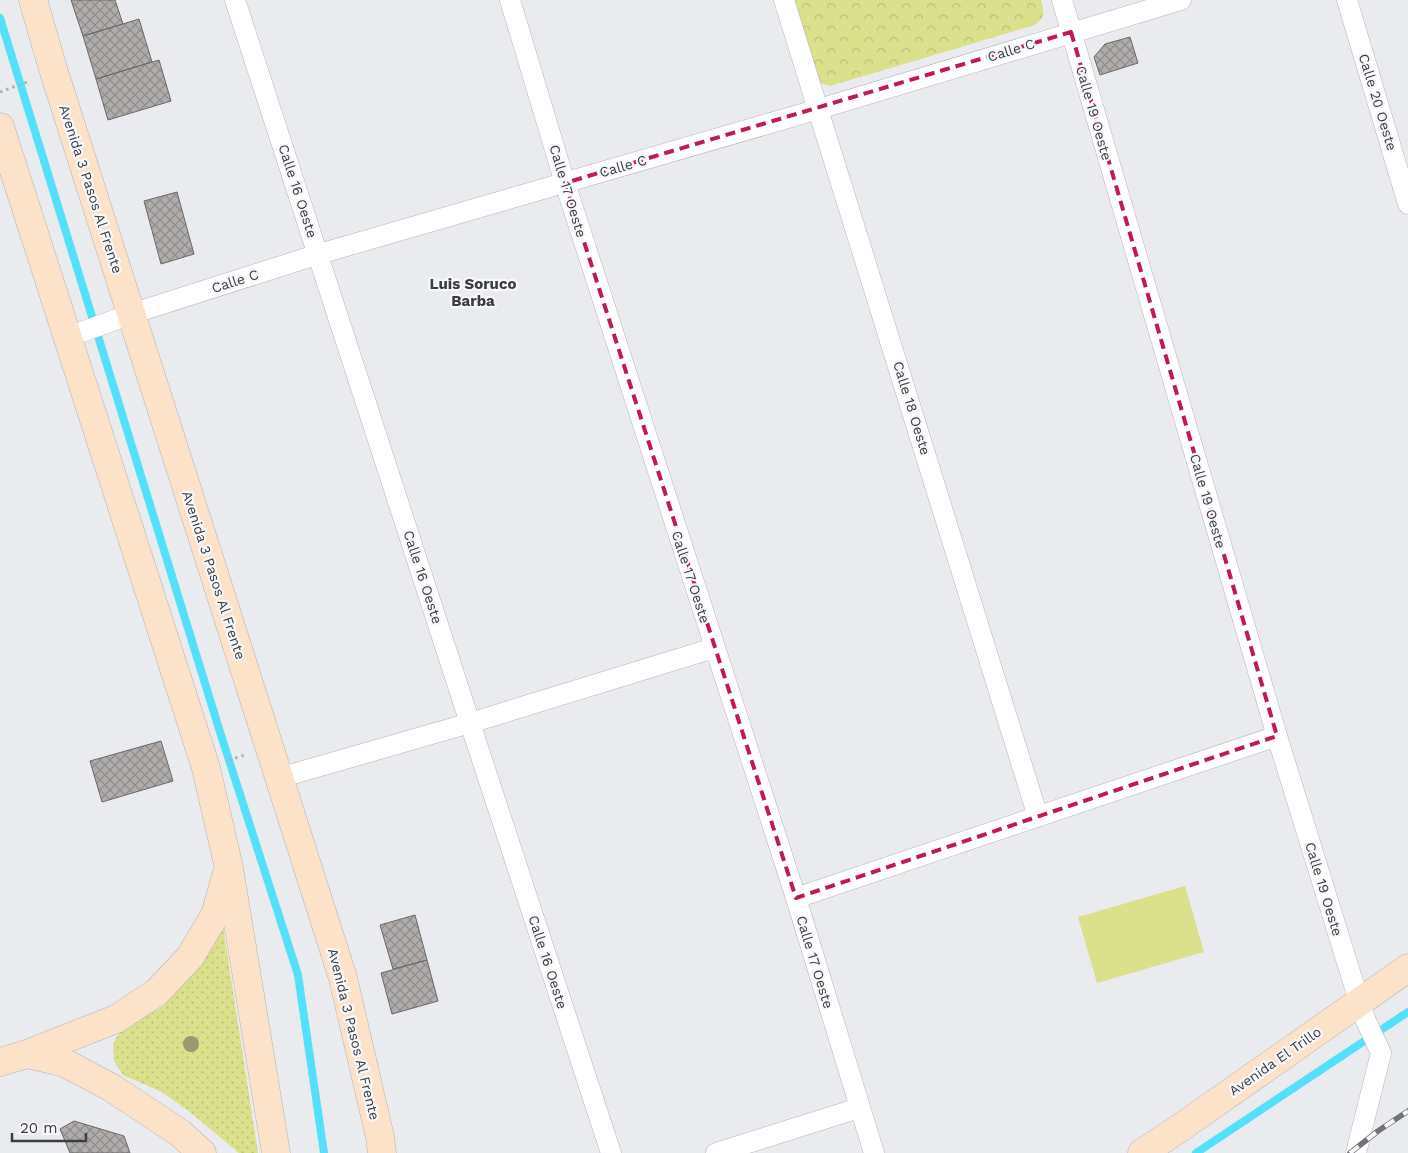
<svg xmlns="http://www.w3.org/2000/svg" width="1408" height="1153" viewBox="0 0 1408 1153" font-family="'Work Sans',sans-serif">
  <defs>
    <pattern id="grass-dots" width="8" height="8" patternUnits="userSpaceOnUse" patternTransform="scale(1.25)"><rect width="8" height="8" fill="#dae08c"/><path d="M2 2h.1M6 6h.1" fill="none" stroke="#bcc17a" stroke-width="1.8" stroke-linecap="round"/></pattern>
    <pattern id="park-crowns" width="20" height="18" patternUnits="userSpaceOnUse" patternTransform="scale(1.25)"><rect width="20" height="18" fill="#dae08c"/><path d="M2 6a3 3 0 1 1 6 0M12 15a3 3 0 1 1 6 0" fill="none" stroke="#bcc17a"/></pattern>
    <pattern id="building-cross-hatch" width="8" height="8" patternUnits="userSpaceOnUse" patternTransform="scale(1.25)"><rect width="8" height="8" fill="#b0acac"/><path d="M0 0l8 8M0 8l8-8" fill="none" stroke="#908d8d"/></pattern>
  </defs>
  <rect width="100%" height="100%" fill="#eaebee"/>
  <path fill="url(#grass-dots)" d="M222 920 258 1153H239L190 1112 162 1092 123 1075 114 1061 113 1043 121 1031 165 1005 188 979Z"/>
  <path fill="url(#park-crowns)" d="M792 0H1041C1045 13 1045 16 1035 25L830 86 821 83 816 77Z"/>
  <path fill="#dae08c" d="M1185 886 1204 952 1097 983 1078 917Z"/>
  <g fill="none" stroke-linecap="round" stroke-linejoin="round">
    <path stroke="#54e0f8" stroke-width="8" d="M0 18 220 732 298 975 324 1153
      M1196 1153 1408 1012"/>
  </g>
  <path fill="url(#building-cross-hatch)" stroke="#6b6868" d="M71 0H115L123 24 83 36Z
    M139 19 152 62 96 79 83 36Z
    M1130 37 1138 63 1100 75 1094 57 1105 44Z
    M159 60 171 101 108 120 96 79Z
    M177 192 194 254 161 264 144 201Z
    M161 741 173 781 102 802 90 761Z
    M415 915 427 960 393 969 380 925Z
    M427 960 438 1001 392 1014 381 973Z
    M74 1121 124 1136 130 1153H70L60 1129Z"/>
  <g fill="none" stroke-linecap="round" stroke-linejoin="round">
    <defs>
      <path id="street" d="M235 0 470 723 611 1153
        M510 0 565 183 796 898 874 1153
        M784 0 1038 817
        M1062 0 1277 736 1359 1001 1366 1021 1381 1053 1356 1153
        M1347 0 1408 204
        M68 337 131 314 319 254 819 109 1181 0
        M279 778 470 723 714 648
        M796 898 1277 736
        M716 1153 859 1108"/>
      <path id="secondary" d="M33 0 54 72 343 978 380 1137 382 1153
        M0 127 206 768 229 868 276 1153
        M27 1054 65 1063 112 1088 180 1133 202 1153
        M0 1062 27 1054 116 1019 157 992 190 957 215 915 226 876
        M1142 1153 1180 1128 1408 968"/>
    </defs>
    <use href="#street" stroke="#b4b5b8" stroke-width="21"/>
    <use href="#secondary" stroke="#b4b5b8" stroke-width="29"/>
    <path stroke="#b0b1b3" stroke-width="3" stroke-dasharray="2.5 4" stroke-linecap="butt" d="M0 92 30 81
      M229 760 245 755"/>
    <use href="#street" stroke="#fff" stroke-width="20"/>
    <use href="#secondary" stroke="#fbe2c9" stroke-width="28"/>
    <defs>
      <path id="rail" d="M1350 1153 1378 1131 1408 1111"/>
    </defs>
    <use href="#rail" stroke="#727375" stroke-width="5.5"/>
    <use href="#rail" stroke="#f7f8fb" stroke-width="4" stroke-dasharray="11" stroke-linecap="butt"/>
  </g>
  <circle fill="#989a72" cx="191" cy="1044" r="8"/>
  <path fill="none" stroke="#c2185b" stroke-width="4" stroke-dasharray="10 6" stroke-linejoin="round" d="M1071 32 1277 736 796 898 565 183Z"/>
  <g text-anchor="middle" stroke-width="4.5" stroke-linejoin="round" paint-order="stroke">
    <g font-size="14" fill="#3c3d3e" stroke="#f7f8fb">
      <text transform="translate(1011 50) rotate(-17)" y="5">Calle C</text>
      <text transform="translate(1378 102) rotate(73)" y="5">Calle 20 Oeste</text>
      <text transform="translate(1094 113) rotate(74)" y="5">Calle 19 Oeste</text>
      <text transform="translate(623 166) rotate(-16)" y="5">Calle C</text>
      <text transform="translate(91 189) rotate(72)" y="5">Avenida 3 Pasos Al Frente</text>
      <text transform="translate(298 191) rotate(72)" y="5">Calle 16 Oeste</text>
      <text transform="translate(568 191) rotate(73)" y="5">Calle 17 Oeste</text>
      <text transform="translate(235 281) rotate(-18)" y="5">Calle C</text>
      <text transform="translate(912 408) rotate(73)" y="5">Calle 18 Oeste</text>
      <text transform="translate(1208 501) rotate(74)" y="5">Calle 19 Oeste</text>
      <text transform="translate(214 575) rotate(72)" y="5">Avenida 3 Pasos Al Frente</text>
      <text transform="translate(423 577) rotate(72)" y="5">Calle 16 Oeste</text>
      <text transform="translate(691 577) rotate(72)" y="5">Calle 17 Oeste</text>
      <text transform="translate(1324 889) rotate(73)" y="5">Calle 19 Oeste</text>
      <text transform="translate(548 962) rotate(72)" y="5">Calle 16 Oeste</text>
      <text transform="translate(815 962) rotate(73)" y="5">Calle 17 Oeste</text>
      <text transform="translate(354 1034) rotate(76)" y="5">Avenida 3 Pasos Al Frente</text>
      <text transform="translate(1275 1061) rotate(-35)" y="5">Avenida El Trillo</text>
    </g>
    <g font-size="15" font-weight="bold" fill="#3c3d3e" stroke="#f7f8fb">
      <text x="473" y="289">Luis Soruco<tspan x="473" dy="17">Barba</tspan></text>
    </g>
  </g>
  <path d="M12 1133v8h74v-8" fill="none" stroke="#3c3d3e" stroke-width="2.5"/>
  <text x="20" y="1133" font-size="15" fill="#3c3d3e" stroke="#f7f8fb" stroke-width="4" paint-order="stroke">20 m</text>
</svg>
